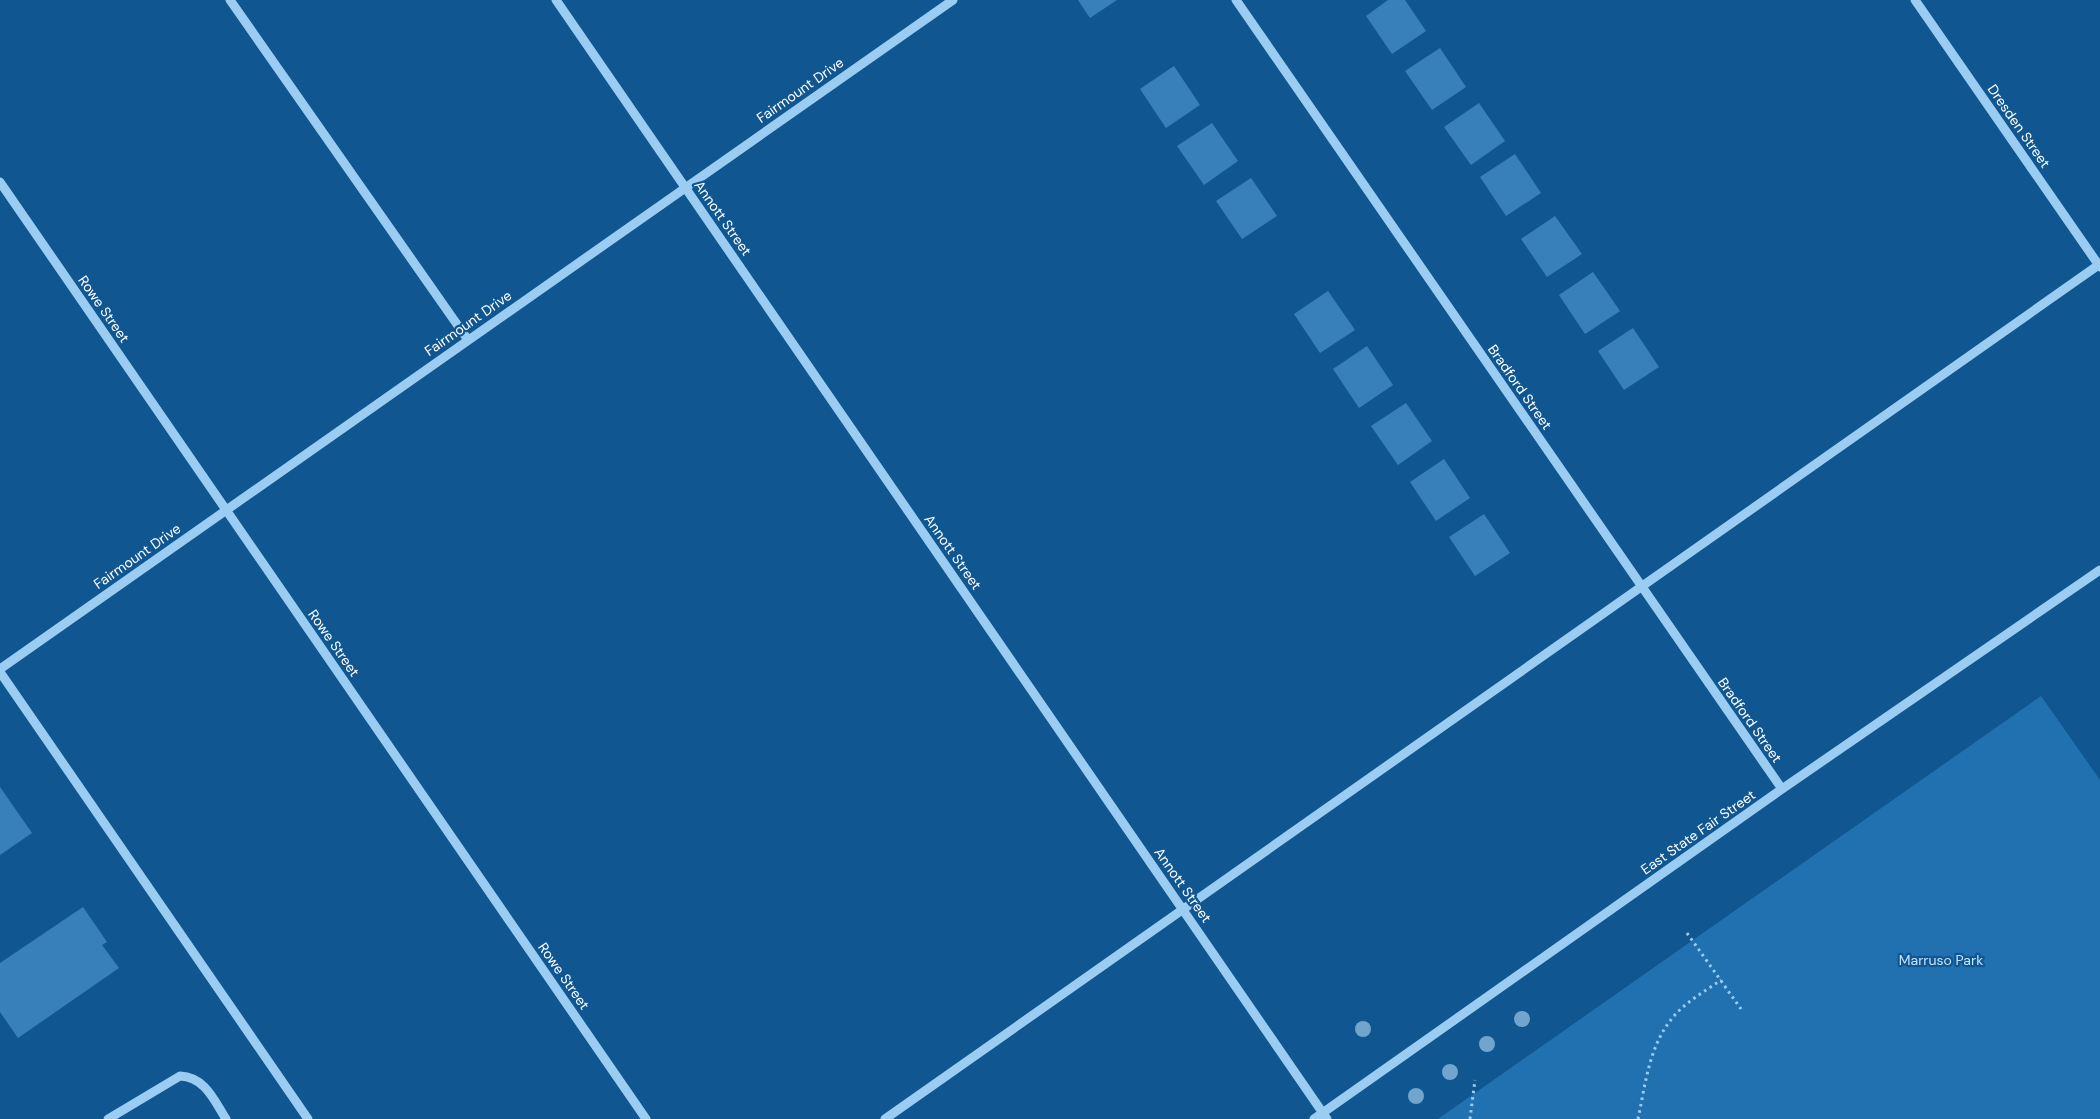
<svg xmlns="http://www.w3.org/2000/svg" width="2100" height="1119" viewBox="0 0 2100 1119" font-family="'DM Sans',sans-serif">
  <rect width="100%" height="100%" fill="#105792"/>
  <path fill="#2171b1" d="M2041 696 2100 780V1119H1438Z"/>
  <path fill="#3880ba" d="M1078 0H1117L1090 18Z
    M1388 0H1405L1426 31 1392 54 1366 16Z
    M1440 48 1466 87 1432 110 1405 71Z
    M1174 66 1200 105 1166 128 1140 89Z
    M1479 103 1505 141 1471 165 1444 127Z
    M1212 123 1238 161 1204 185 1177 146Z
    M1515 154 1541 193 1506 216 1480 177Z
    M1251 178 1277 216 1242 239 1216 201Z
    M1555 216 1582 254 1547 277 1521 239Z
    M1593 272 1620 311 1585 334 1559 295Z
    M1328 291 1355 330 1320 353 1294 314Z
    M1633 328 1659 367 1624 390 1598 351Z
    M1367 346 1393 385 1359 408 1333 369Z
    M1406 403 1432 441 1398 465 1371 426Z
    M1444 459 1470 498 1436 521 1410 482Z
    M1484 514 1510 553 1475 576 1449 537Z
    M0 787 32 833 0 855Z
    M83 907 107 942 102 945 119 968 18 1038 0 1012V963Z"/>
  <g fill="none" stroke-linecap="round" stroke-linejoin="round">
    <path stroke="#9bcdf3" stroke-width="3" stroke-dasharray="2.5 4" stroke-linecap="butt" d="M1687 933 1741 1009
      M1470 1119 1475 1080
      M1638 1119C1645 1086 1649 1048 1670 1021 1682 1004 1704 992 1721 980"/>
    <path stroke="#9bcdf3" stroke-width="9" d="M230 0 468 340
      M556 0 1327 1119
      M1236 0 1782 789
      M1915 0 2100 267
      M0 182 646 1119
      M0 669 953 0
      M0 672 308 1119
      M108 1119 180 1076C205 1077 214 1100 226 1119
      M885 1119 2100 264
      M1314 1119 1782 789 2100 570"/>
  </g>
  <g fill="#72a5cd">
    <circle cx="1522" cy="1019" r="8"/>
    <circle cx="1363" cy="1029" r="8"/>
    <circle cx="1487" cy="1044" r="8"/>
    <circle cx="1450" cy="1072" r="8"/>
    <circle cx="1416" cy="1096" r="8"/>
  </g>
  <g text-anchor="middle" stroke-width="4.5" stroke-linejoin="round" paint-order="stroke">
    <g font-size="14" fill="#fff" stroke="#105792">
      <text transform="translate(800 90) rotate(-35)" y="5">Fairmount Drive</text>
      <text transform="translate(2019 126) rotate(55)" y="5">Dresden Street</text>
      <text transform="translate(723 218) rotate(55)" y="5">Annott Street</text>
      <text transform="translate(104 309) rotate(55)" y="5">Rowe Street</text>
      <text transform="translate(468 323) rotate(-35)" y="5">Fairmount Drive</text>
      <text transform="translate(1520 387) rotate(55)" y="5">Bradford Street</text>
      <text transform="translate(953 552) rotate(55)" y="5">Annott Street</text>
      <text transform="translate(137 556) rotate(-35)" y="5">Fairmount Drive</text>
      <text transform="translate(334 643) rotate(55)" y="5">Rowe Street</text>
      <text transform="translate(1750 720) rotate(55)" y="5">Bradford Street</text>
      <text transform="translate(1698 832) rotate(-35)" y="5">East State Fair Street</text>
      <text transform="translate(1183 885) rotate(55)" y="5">Annott Street</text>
      <text transform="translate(564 976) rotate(55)" y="5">Rowe Street</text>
    </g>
    <g font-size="14" fill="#c3e4fe" stroke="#105792">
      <text x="1941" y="965">Marruso Park</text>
    </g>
  </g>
</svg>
